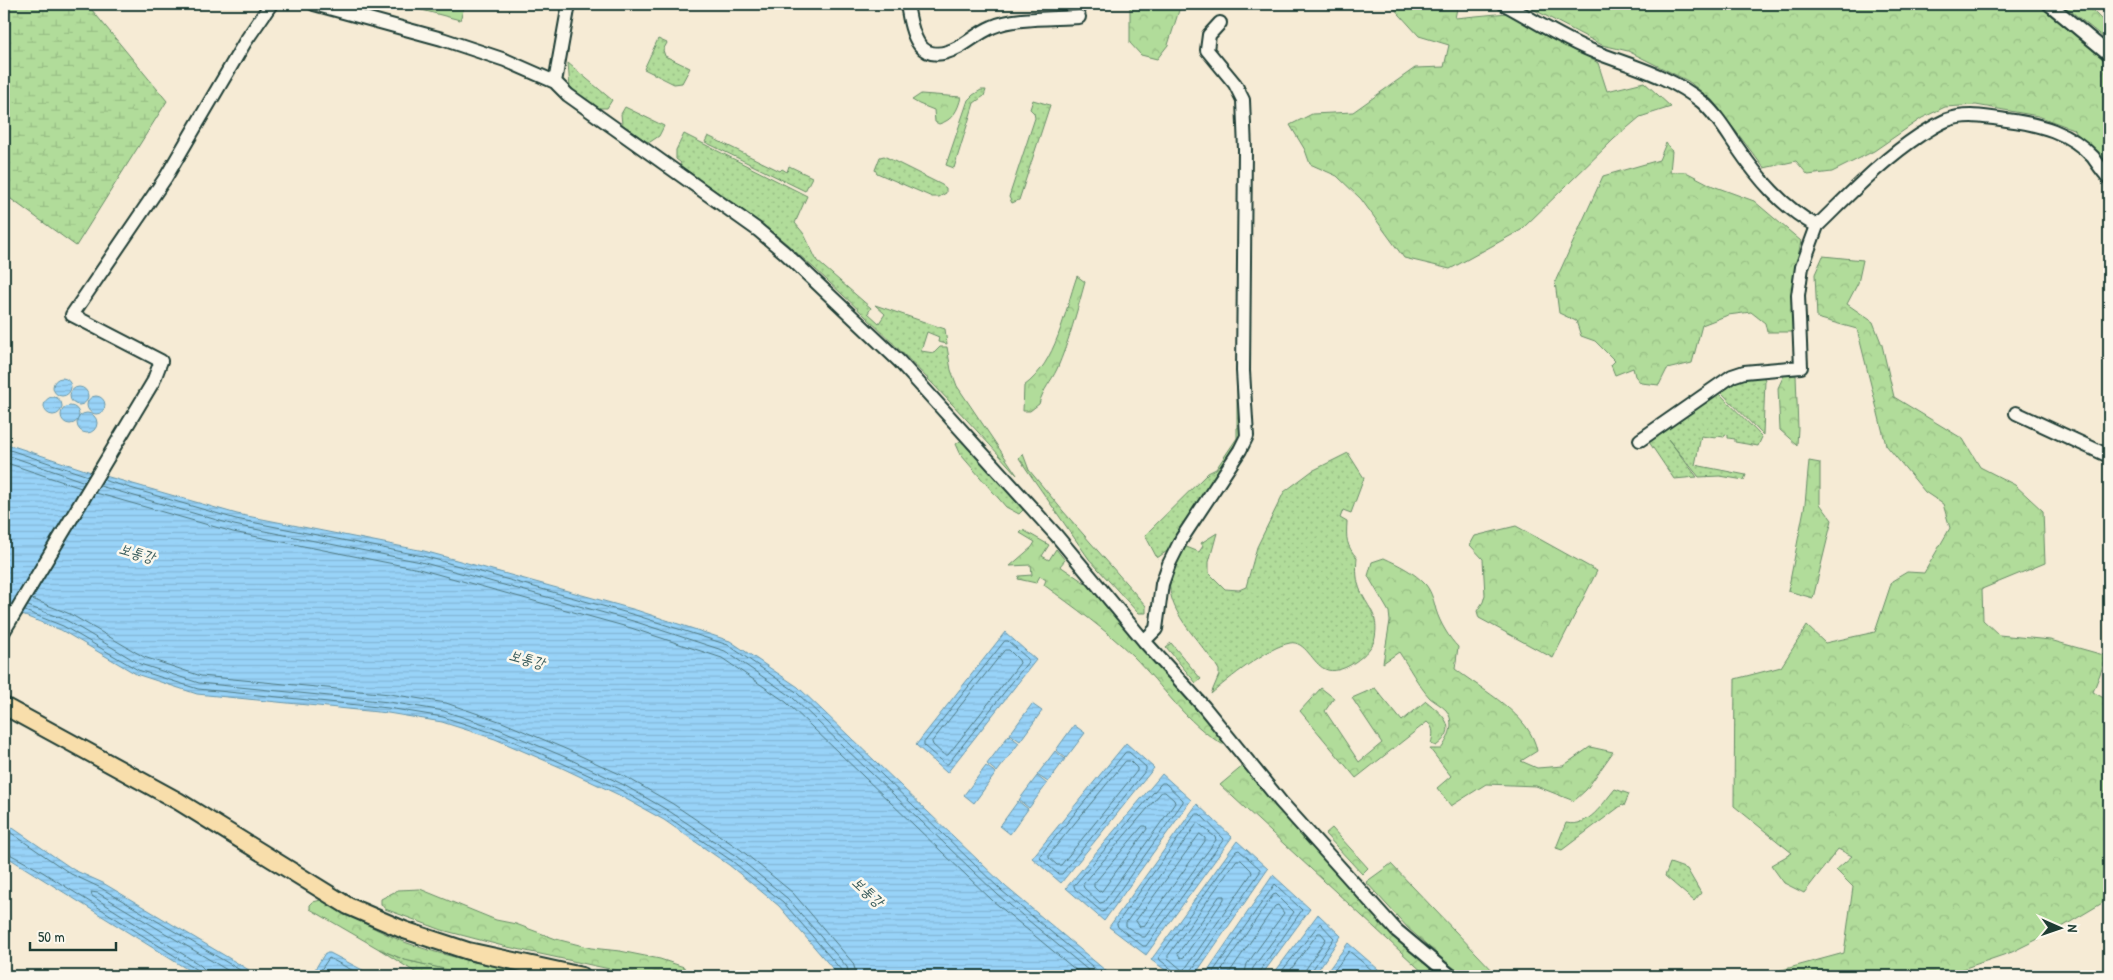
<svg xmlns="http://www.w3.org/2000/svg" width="2113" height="980" viewBox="0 0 2113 980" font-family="'Patrick Hand','Poor Story',sans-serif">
  <defs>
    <pattern id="grass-dots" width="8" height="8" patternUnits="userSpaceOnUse" patternTransform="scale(1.25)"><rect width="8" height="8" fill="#b1dc9a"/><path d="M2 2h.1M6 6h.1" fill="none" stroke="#98be85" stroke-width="1.8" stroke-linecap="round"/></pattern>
    <pattern id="forest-crowns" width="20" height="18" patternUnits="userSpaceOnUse" patternTransform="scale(1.25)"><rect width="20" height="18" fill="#b1dc9a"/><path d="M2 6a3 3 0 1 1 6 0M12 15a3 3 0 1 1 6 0" fill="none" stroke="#98be85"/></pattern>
    <pattern id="wetland-marsh" width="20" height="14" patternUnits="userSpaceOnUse" patternTransform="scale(1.25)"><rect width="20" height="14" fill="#b1dc9a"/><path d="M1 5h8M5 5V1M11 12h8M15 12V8" fill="none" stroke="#98be85"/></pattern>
    <pattern id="water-rules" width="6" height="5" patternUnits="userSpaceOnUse" patternTransform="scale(1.25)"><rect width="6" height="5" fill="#98d3f8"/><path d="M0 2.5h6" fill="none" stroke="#83b6d5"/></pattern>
  </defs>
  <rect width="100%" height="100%" fill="#f6ebd5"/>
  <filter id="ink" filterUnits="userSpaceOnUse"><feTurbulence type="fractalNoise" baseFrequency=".02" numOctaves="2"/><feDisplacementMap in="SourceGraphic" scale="10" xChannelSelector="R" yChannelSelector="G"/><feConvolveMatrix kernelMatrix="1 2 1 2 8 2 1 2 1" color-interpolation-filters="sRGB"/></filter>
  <g filter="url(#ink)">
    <path fill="url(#grass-dots)" stroke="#688c67" d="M658 39 667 43 663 50 665 56 690 68 682 83 674 84 644 69Z
      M568 63 612 100 607 108H598L570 88Z
      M981 90H986L984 96 974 103 954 168 946 165 968 100 973 95Z
      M1033 100 1050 105 1019 200 1012 203 1009 197 1035 118 1034 113 1030 109Z
      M625 107 664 126 659 136 650 142 646 141 622 124 621 114Z
      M684 134 807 196 795 223 804 234 817 261 871 308 868 313 879 323 885 314 875 305 945 329 947 344 938 342 939 337 927 332 921 351 934 353 940 347H947L951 370 957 386 1017 475C945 394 869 316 787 244 753 215 715 192 680 165L681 163 676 159V150Z
      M708 136 780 171 782 169 787 172 789 166 812 177 805 191 705 142Z
      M884 156 942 185 946 188V193L939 197H932L877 173 875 170 880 157Z
      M1237 370 1242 438 1173 547 1157 558 1145 535 1208 473 1216 469 1237 438Z
      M1745 376H1763L1765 380 1763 435 1721 392Z
      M1719 393 1762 437 1758 446 1735 442V439L1728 438V435L1725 434 1724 437 1717 436 1716 438 1701 436 1695 465 1746 475 1744 480 1720 476 1699 477 1668 439 1697 477 1674 479 1649 442Z
      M963 439 1024 509 1019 514 1006 507 961 455 956 444Z
      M1348 453 1364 478 1351 513 1343 510 1340 518 1347 522C1346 539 1346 545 1357 558 1356 569 1356 581 1361 592 1369 609 1379 615 1375 638 1372 653 1341 677 1325 669 1313 664 1305 640 1290 643 1268 647 1228 679 1211 694L1219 675V670C1203 642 1159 608 1172 571 1175 562 1180 554 1184 546L1199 552 1203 546 1201 543 1217 533 1209 562V573L1225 589 1239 590 1246 587 1257 547 1284 492 1312 471Z
      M1023 454 1029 470 1063 511 1146 606V613H1138L1089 559 1027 470 1019 458Z
      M1171 643 1201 679 1196 683 1166 647Z
      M1615 789 1629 794 1624 806 1622 805 1562 850 1556 848 1566 823C1589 828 1602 804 1615 789Z
      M1670 863 1687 869 1701 893 1694 901 1665 876Z
      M379 949 405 960 475 976H421Z"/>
    <path fill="url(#forest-crowns)" stroke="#688c67" d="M1130 4H1181L1168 45 1157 59 1141 55 1130 43Z
      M1382 4H1458L1455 18 1507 13 1574 48 1598 63 1607 91 1644 82 1671 107 1640 117 1614 139 1521 230 1450 269 1404 258 1361 199 1337 176 1310 164 1305 150 1290 125 1312 114 1353 112 1415 68 1444 67 1449 45 1419 36 1391 5Z
      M1523 4H2038L2109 62V171L2073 129 2038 116 1976 105 1945 107 1922 118 1874 151 1832 172 1808 175 1796 161 1764 168 1712 100 1688 81 1628 51 1602 45Z
      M2062 4H2086L2109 27V42Z
      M921 94 961 97C958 110 953 120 939 124L935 122 934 110 919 104 912 100Z
      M1666 143 1672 151 1670 172H1686L1713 186 1754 201 1801 241 1794 277 1795 332H1767L1765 323 1751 312 1728 315 1702 325 1692 363 1667 369 1659 385 1641 383 1635 376 1633 368 1615 375 1611 365 1615 361 1595 341 1581 336 1576 321 1559 313 1555 282 1603 176 1659 160Z
      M1823 256 1863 260 1858 283 1847 304 1873 322 1882 345 1894 397 1963 439 1980 467 2015 485 2043 511 2045 563 1982 589 1983 620 1999 635 2050 640 2107 656 2093 692 2109 701V899L2062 927 2012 952 1942 976H1766L1767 974 1844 953 1853 887 1836 870 1852 856 1838 849 1804 893 1784 883 1771 865 1792 853 1734 806 1735 679 1781 667 1807 626 1825 643 1875 632 1892 581 1907 572 1924 573 1950 528 1943 504 1925 492 1886 445 1857 329 1817 318 1815 274Z
      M1077 276 1085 282C1077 311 1069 341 1057 369 1051 382 1043 389 1039 404L1030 411H1023L1024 386C1057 362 1064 313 1077 276Z
      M1784 375H1796L1798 428 1797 445 1780 430 1778 388Z
      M1809 461 1820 463V504L1832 520 1813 598 1788 591 1805 504Z
      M1516 526 1597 571 1553 658 1479 618 1477 611 1483 602 1485 595 1483 559 1470 545 1475 536Z
      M1023 530 1049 545 1042 556 1049 560 1056 549 1065 560 1060 566 1088 585 1226 744H1222C1186 723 1163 686 1133 656 1106 630 1074 607 1044 585L1046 580 1040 576 1036 583 1018 579 1019 576 1032 575 1031 565 1010 566 1032 547 1035 542 1020 533Z
      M1384 558C1399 565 1414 572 1426 585 1432 593 1434 602 1436 610 1440 623 1449 638 1458 647L1455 669C1482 690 1531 715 1537 751L1521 761 1537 768 1563 766 1590 747 1613 752 1586 790 1574 801 1536 786 1486 784 1451 806 1437 788 1451 776 1430 749H1441C1449 738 1456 723 1446 710 1441 705 1435 702 1430 698 1418 685 1409 667 1399 652L1383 663 1390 621 1389 612 1368 576 1372 562Z
      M1321 688 1334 698 1325 711 1359 762 1382 743 1352 698 1375 688 1402 721 1426 701C1443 715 1460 728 1436 746L1431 744C1433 735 1435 728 1427 722L1356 778 1300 711Z
      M1244 765 1357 895 1416 956 1438 976H1427L1220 785Z
      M1332 828 1368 868 1362 874 1325 834Z
      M1391 864 1497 975 1499 976H1466L1447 963 1408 928 1366 882Z
      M420 889 496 920 516 924 556 939 591 948 620 951 660 959 684 967 687 973 696 976H642L503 946 442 930 385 909 381 904V899L398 890Z
      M321 900C349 915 377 931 407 943 452 959 500 967 546 976H475L405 960 379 949 310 909V905L313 902Z"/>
    <path fill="url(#wetland-marsh)" stroke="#688c67" d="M4 4H87L167 101 76 246 4 194Z"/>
    <path fill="#b1dc9a" stroke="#688c67" d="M399 4H465L460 20Z"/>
    <path fill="url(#water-rules)" stroke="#6897aa" d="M53 387a9 9 0 1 1 18 0a9 9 0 1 1-18 0Z
      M70 396a9 9 0 1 1 18 0a9 9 0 1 1-18 0Z
      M87 405a9 9 0 1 1 18 0a9 9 0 1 1-18 0Z
      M44 406a9 9 0 1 1 18 0a9 9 0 1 1-18 0Z
      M61 415a9 9 0 1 1 18 0a9 9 0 1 1-18 0Z
      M77 423a10 10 0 1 1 20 0a10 10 0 1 1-20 0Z
      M4 443 88 471 237 514 424 551 636 610 730 641 798 687 1006 887 1112 976H839L779 906 729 865 664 820 617 794 560 767 495 739 442 722 388 713 197 694 136 674 61 630 4 608Z
      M1005 632 1036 660 947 773 916 745Z
      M1032 704 1042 711 1020 741 1010 734Z
      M1074 725 1085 733 1066 758 1056 750Z
      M1009 735 1019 743 997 772 987 764Z
      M1126 743 1154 768 1061 883 1032 858Z
      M1055 751 1065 759 1048 782 1037 775Z
      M986 766 996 773 974 803 964 795Z
      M1162 774 1191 800 1104 921 1066 888Z
      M1037 776 1047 784 1029 808 1019 800Z
      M1018 801 1028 809 1010 834 1000 826Z
      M1197 804 1232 837 1146 955 1109 927Z
      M4 822 74 870 103 883 259 976H198L4 855Z
      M1237 841 1268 869 1194 976H1174L1151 960Z
      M1273 875 1310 909 1261 976H1204Z
      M1318 914 1341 936 1314 976H1272Z
      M1348 943 1386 976H1324Z
      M325 953H330L374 976H317L314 971Z"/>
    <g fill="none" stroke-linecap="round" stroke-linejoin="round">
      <path stroke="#4f7982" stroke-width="1" d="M4 448 88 476
        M4 454 85 482
        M4 462 81 488
        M103 480 236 519 423 556 635 615 728 645 795 691 1002 891 1104 976
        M100 486 234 525 421 562 633 621 725 651 791 696 998 895 1095 976
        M96 493 233 532 419 569 631 628 722 658 786 702 993 901 1083 976
        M32 599 70 614 144 657 201 676 390 694 446 703 502 722 568 750 626 777 673 804 741 850 793 893 853 963 857 976
        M28 606 66 620 140 664 199 683 389 702 444 711 499 729 565 757 622 784 669 811 736 856 787 898 847 967 849 976
        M25 611 63 626 138 670 198 689 388 708 443 717 497 734 562 763 619 789 666 816 732 861 783 902 842 971 843 976
        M1005 641H1008L1028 659V662L948 764H945L924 746V743Z
        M1005 650H1009L1019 660 1020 663 948 755H944L933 745 932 742Z
        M1126 752H1129L1146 767V770L1062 874H1058L1041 859 1040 856Z
        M1126 761H1130L1137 768V771L1061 865H1057L1049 858V855Z
        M1162 783H1165L1183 800V802L1105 911 1102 912 1075 889 1074 886Z
        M1162 792H1165L1174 800 1175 803 1104 902 1100 903 1084 888 1083 885Z
        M1196 814H1200L1224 839 1146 946H1143L1118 927 1117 924Z
        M1198 823 1215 837 1216 840 1145 937H1142L1126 926V923Z
        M1143 826H1146L1147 829 1102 891 1099 892 1094 887V884Z
        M4 828 71 874 101 888 250 976
        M1200 834 1205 838V841L1144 926 1140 927 1136 921Z
        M4 851 41 871 197 970 199 976
        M1237 860H1241L1251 870 1252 873 1185 969 1182 970 1168 958V956Z
        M1220 896H1224V899L1184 957 1181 958 1178 954Z
        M206 976 204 969 200 965 92 896 91 892 98 893 237 976
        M320 976V971L329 958 363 976
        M1176 976 1174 971 1160 960 1159 957 1236 851 1239 850 1260 869V872L1191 971 1190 976
        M1210 976 1275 884 1302 910 1259 972 1258 976
        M1217 976 1273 895 1276 894 1294 912 1253 968 1251 976
        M1227 976 1275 906 1278 905 1284 913 1247 964 1244 976
        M1278 976 1320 923 1334 938 1311 972V976
        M1286 976 1318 933H1321L1326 939 1306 969 1304 976
        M1330 976 1349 951 1379 976"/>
      <defs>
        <path id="minor" d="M314 4 442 39 505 60 555 82 568 95 758 230 784 252 899 361 1056 535 1144 641 1204 707 1281 802 1396 930 1451 976
          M907 4C912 36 919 68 959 47 970 41 980 32 992 27 1014 17 1054 19 1079 17
          M1504 4C1534 20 1564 40 1595 52 1631 66 1671 76 1702 102 1716 114 1726 131 1737 147 1758 178 1783 208 1817 226 1850 194 1882 160 1920 135 1929 130 1937 124 1947 120 1966 113 1987 117 2007 120 2039 124 2070 132 2093 157 2098 164 2103 172 2109 178
          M2049 4 2109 54
          M555 82 569 4
          M2016 413 2109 456
          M1640 440 1732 376 1744 372 1801 367 1798 295 1802 267 1817 226
          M4 631 153 382 161 361 72 315 166 177 245 42 271 4
          M1144 641 1156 629 1162 584 1169 564 1182 538 1240 450 1247 436 1243 371 1245 150 1243 100 1235 84 1207 50 1209 35 1220 23"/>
        <path id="major" d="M4 706 178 801 348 906 404 930 468 951 582 976"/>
      </defs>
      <use href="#minor" stroke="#1f3d34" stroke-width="16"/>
      <use href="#major" stroke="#1f3d34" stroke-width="20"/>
      <use href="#minor" stroke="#fbf7ec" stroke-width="12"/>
      <use href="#major" stroke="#f8deab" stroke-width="16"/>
    </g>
  </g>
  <g text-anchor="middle" stroke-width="5" stroke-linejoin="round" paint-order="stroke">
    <g font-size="15" font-style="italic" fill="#375b5b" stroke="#fbf7ec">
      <text transform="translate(137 553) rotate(16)" y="5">보통강</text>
      <text transform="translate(527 659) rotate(15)" y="5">보통강</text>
      <text transform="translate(868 892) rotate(43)" y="5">보통강</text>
    </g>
  </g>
  <rect width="2113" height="980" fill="none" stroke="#fbf7ec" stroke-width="20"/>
  <rect x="10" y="10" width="2093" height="960" fill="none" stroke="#1f3d34" stroke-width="2" filter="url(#ink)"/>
  <g transform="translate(2060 928) rotate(92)" stroke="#fbf7ec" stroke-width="4" paint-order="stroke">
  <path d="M0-4L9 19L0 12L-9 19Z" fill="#1f3d34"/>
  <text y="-8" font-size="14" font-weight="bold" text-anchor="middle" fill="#1f3d34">N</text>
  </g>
  <path d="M30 942v8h86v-8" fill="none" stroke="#1f3d34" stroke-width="2.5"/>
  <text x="38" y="942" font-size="15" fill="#1f3d34" stroke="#fbf7ec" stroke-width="4" paint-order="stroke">50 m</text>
</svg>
